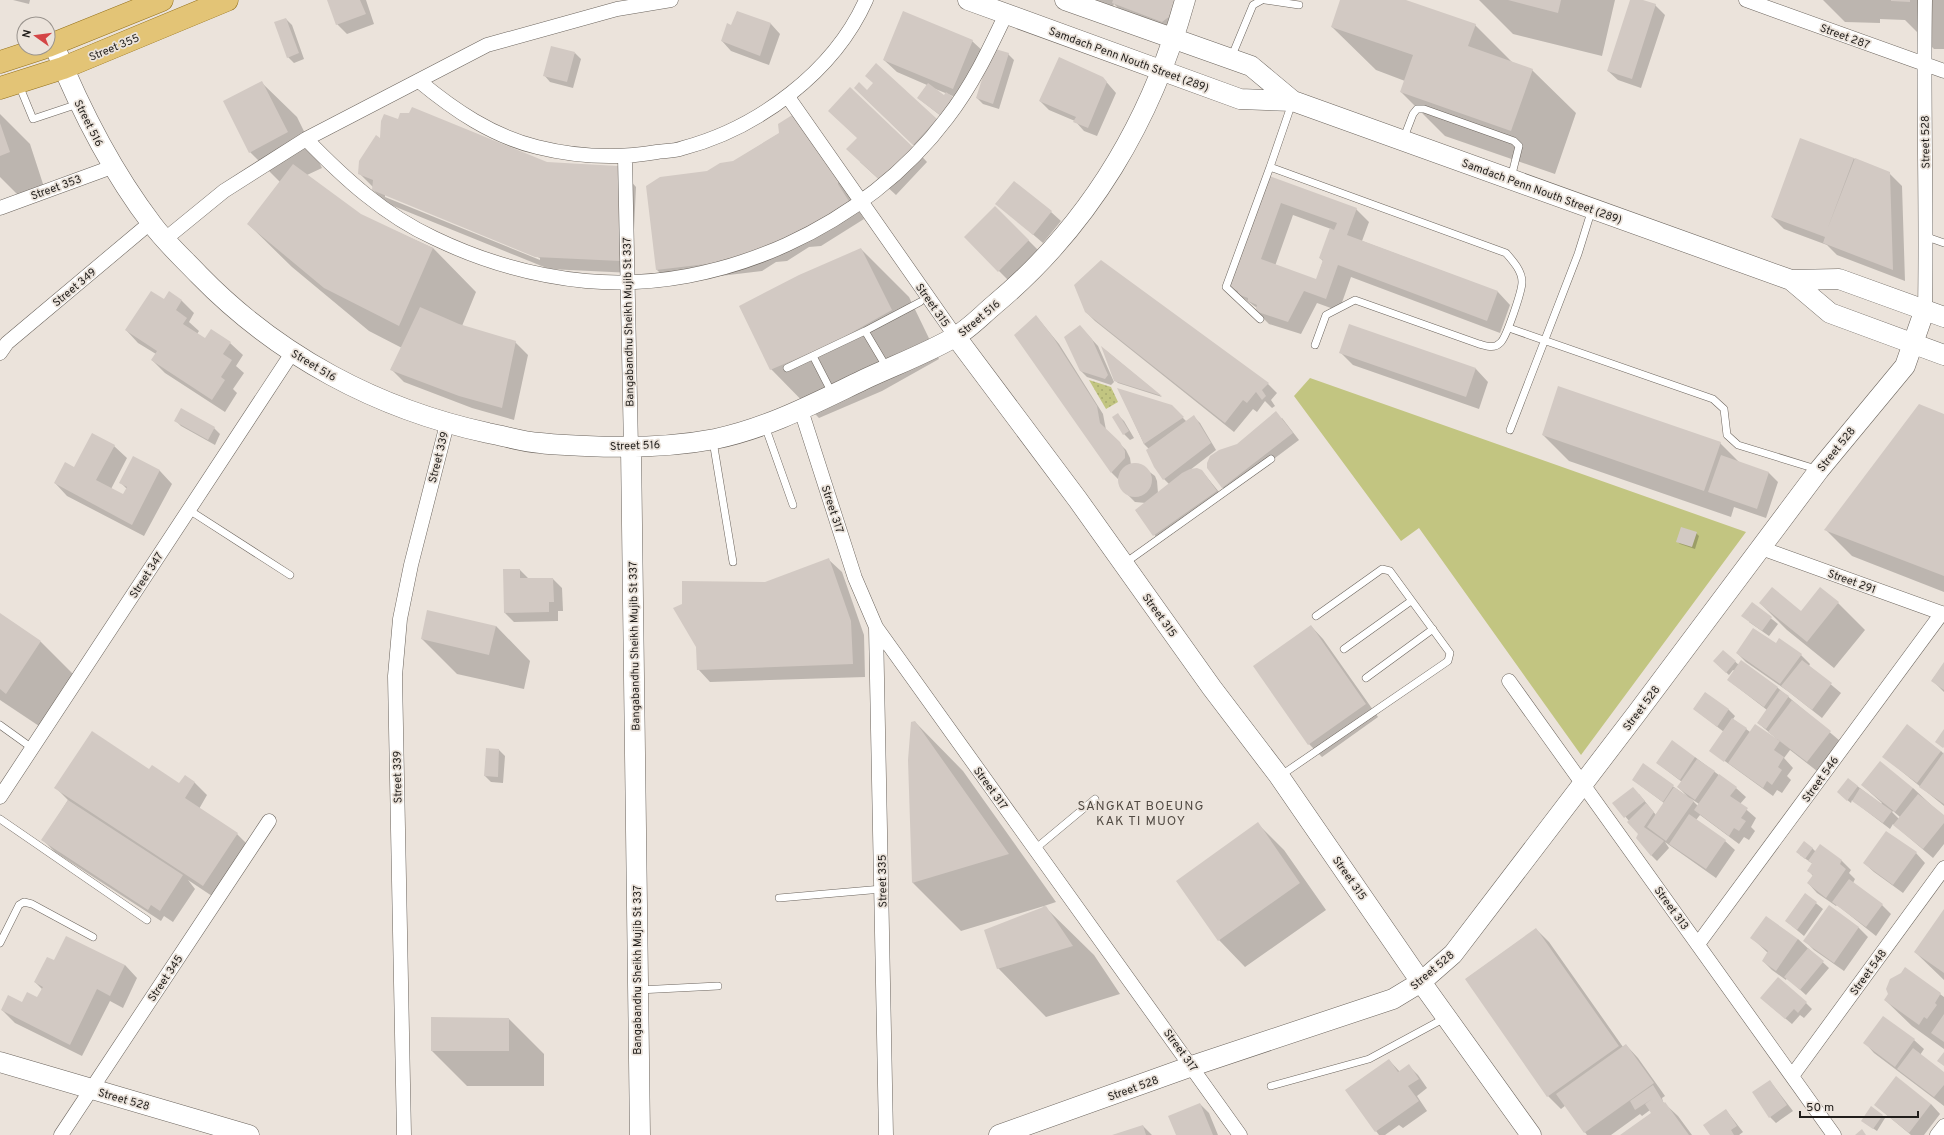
<svg xmlns="http://www.w3.org/2000/svg" width="1944" height="1135" viewBox="0 0 1944 1135" font-family="Overpass,sans-serif">
  <defs>
    <pattern id="park-dots" width="8" height="8" patternUnits="userSpaceOnUse"><rect width="8" height="8" fill="#c2c581"/><path d="M2 2h.1M6 6h.1" fill="none" stroke="#a6a96f" stroke-width="1.8" stroke-linecap="round"/></pattern>
  </defs>
  <rect width="100%" height="100%" fill="#ebe3db"/>
  <path fill="#c2c581" d="M1310 378 1746 532 1581 755 1419 528 1401 541 1294 396Z"/>
  <path fill="url(#park-dots)" d="M1089 380 1111 387 1118 402 1106 409Z"/>
  <path fill="#0003" fill-rule="evenodd" d="M13 0H30L29 4Z
    M328 0H366L374 24 347 34 337 24Z
    M1086 0H1193L1172 31 1122 12 1114 4 1112 9Z
    M1341 0H1403L1475 25 1513 63 1532 70 1576 113 1555 174 1445 136 1401 92 1405 81 1376 70 1332 27Z
    M1479 0H1615L1602 56 1513 34Z
    M1631 0H1640L1655 5 1665 15 1641 88 1618 80 1608 71Z
    M1823 0H1944V49H1934L1905 20 1880 19V23L1845 22Z
    M737 12 771 24 780 34 769 65 731 51 722 41 732 26Z
    M286 19 292 25 304 59 294 63 288 57Z
    M972 41 985 53 965 101 933 88 944 97 952 98 958 104 946 120 918 98 927 85 897 72 884 60Z
    M575 53 581 59 573 88 550 82 544 75Z
    M1008 54 1014 60 999 109 983 104 977 98Z
    M1103 78 1116 93 1097 136 1084 131 1075 121 1049 110 1040 101Z
    M262 83 297 117 322 168 307 175 360 215 433 248 476 292 462 326 515 342 528 355 514 420 472 408 404 382 391 369 402 348 369 331 292 267 248 224 280 182 250 152Z
    M874 84 936 120 923 154 864 97 867 91Z
    M829 111 915 149 927 162 896 195 860 162 858 138Z
    M0 114 30 144 44 187 19 196 0 177Z
    M797 114 864 219 821 246 809 247 787 261 776 262 762 271 670 282 657 270 708 172 733 162 780 133Z
    M398 121 547 163 618 167 636 187 632 273 549 269 386 203 373 190V187L359 173 381 140ZM385 194 540 258V260L385 197Z
    M1853 158 1889 173 1902 186 1905 281 1837 255 1827 245 1784 229 1772 217Z
    M1269 178 1356 209 1369 222 1362 241 1498 292 1510 305 1500 333 1351 277 1339 311 1317 303 1301 334 1269 324 1256 311 1257 308 1229 287ZM1293 215 1331 229 1320 258 1323 261 1316 281 1275 266Z
    M997 204 1051 212 1061 221 1043 243Z
    M995 207 1038 250 1008 280 965 237Z
    M861 249 909 297 939 359 882 391 819 418 771 369Z
    M1101 261 1268 384 1277 393 1271 400 1275 406 1272 408 1265 401 1257 412 1253 409 1234 432 1095 321 1085 311Z
    M169 292 182 301 194 313 189 322 199 331 197 334 205 340 230 343 243 355 236 366 244 373 233 389 237 393 225 412 165 373 152 360 156 354 138 343 126 330 164 300Z
    M1036 316 1059 344 1103 414 1106 430 1126 450 1130 458 1131 465 1139 464 1155 476 1157 481 1158 493 1169 484 1164 479 1149 449 1144 444 1119 390 1171 406 1187 422 1194 417 1200 423 1216 450 1190 470 1202 471 1223 497 1160 542 1136 511 1146 503 1135 502 1121 488 1119 483 1120 476 1118 479 1112 473 1016 336Z
    M1086 333 1098 346 1114 382 1111 385 1087 377 1080 370Z
    M1104 349 1162 397 1118 383 1115 380Z
    M1340 352 1476 369 1488 382 1479 409 1353 365Z
    M1118 415 1124 421 1134 438 1130 440 1124 434Z
    M1944 415V592L1852 556 1826 530Z
    M1282 418 1299 440 1228 493 1222 487 1238 445Z
    M175 420 214 428 220 434 215 445 181 426Z
    M1543 435 1720 443 1740 463 1769 473 1778 482 1766 518 1734 507 1731 517 1569 461Z
    M114 446 127 458 111 489 123 495 127 489 121 483 134 458 160 471 172 484 144 536 67 496 55 483 75 468Z
    M1696 533 1699 536 1695 549 1680 544 1677 541Z
    M829 560 842 572 864 635 865 677 710 682 698 669 765 583Z
    M520 570 529 579H553L562 588 563 611H558V621L514 622 505 613Z
    M1752 603 1778 624 1769 636 1749 622Z
    M1760 603 1801 612 1838 603 1865 630 1834 668 1787 630Z
    M0 615 41 642 76 677 42 728 0 700Z
    M496 626 530 661 524 689 457 674 422 639Z
    M1311 626 1323 639 1378 717 1322 757 1309 744Z
    M1776 645 1801 655 1810 664 1809 666 1841 693 1822 718 1789 692 1746 662 1737 653Z
    M1723 651 1739 665 1741 662 1778 688 1840 741 1817 771 1790 750 1784 758 1793 768 1787 776 1791 780 1782 793 1777 790 1773 796 1711 751 1724 732 1694 709 1705 693 1729 710 1735 716 1733 719 1750 732 1777 739 1758 723 1767 710 1728 680 1735 671 1733 670 1729 675 1717 664Z
    M1944 664V692L1932 680Z
    M915 722 963 771 1056 902 1044 906 1094 955 1120 994 1046 1017 998 968 1044 906 961 931 913 883Z
    M499 750 505 756 503 783 491 782 485 776Z
    M1941 751 1944 754V806L1884 757Z
    M1695 757 1736 788 1746 797 1740 804 1756 818 1751 827 1755 831 1749 840 1744 837 1739 844 1700 815 1696 820 1725 841 1735 850 1716 878 1665 842 1669 848 1657 861 1651 855 1640 834 1614 803 1639 794 1656 815 1664 803 1633 780 1643 765 1688 797 1678 787 1682 782 1657 763ZM1690 798 1699 804 1698 806Z
    M150 770 180 785 185 776 195 783 207 795 199 809 237 834 250 847 215 898 188 880 195 889 173 922 164 916 161 921 55 852 43 840 68 800 56 788Z
    M1848 779 1881 804 1882 803 1862 785 1913 788 1944 817V844L1933 858 1893 824 1890 829 1852 800 1851 803 1841 795ZM1893 811 1900 817 1899 819 1892 812Z
    M1258 824 1284 850 1326 910 1245 967 1219 940Z
    M1820 846 1842 861 1851 870 1849 873 1855 879 1853 883 1882 905 1891 914 1876 936 1837 905 1836 906 1817 893 1808 883 1813 876 1808 870 1813 864 1800 855 1812 848 1816 852Z
    M1916 853 1925 863 1903 893 1874 872 1864 863Z
    M1805 894 1823 909 1804 936 1786 921Z
    M1829 907 1859 928 1868 937 1844 971 1814 950 1805 941Z
    M1944 911V980L1915 952Z
    M1536 929 1549 942 1623 1047 1626 1045 1638 1058 1665 1096 1662 1098 1663 1102 1678 1116 1692 1135H1622L1652 1113 1650 1110 1642 1116 1640 1114 1611 1135H1587L1566 1105 1561 1109 1548 1096 1466 979Z
    M1752 938 1798 939 1829 968 1806 995 1787 978 1786 980 1772 970 1763 961 1768 953Z
    M54 962 125 965 137 978 123 1008 110 1001 82 1056 15 1023 2 1010 38 998 42 989 35 982Z
    M1905 968 1944 997V1049L1912 1026 1885 1000Z
    M1806 1003 1812 1009 1804 1018 1800 1015 1792 1024 1768 1004Z
    M509 1019 544 1054V1086H467L432 1051Z
    M1914 1040 1924 1049 1920 1055 1944 1073V1106L1874 1053 1865 1043Z
    M1389 1060 1400 1072 1409 1066 1418 1075 1427 1088 1417 1096 1427 1111 1403 1128 1399 1125 1385 1135H1379L1376 1131Z
    M1770 1081 1793 1111 1776 1123 1770 1117Z
    M1200 1104 1209 1113 1218 1135H1177Z
    M1931 1104 1940 1114 1924 1135H1911L1875 1105Z
    M1871 1108 1885 1118 1877 1131 1865 1123Z
    M1726 1110 1743 1132 1739 1135H1711Z
    M1143 1126 1152 1135H1114Z"/>
  <path fill="#d2c9c3" fill-rule="evenodd" d="M327 0H360L366 14 336 25Z
    M1113 0H1181L1177 11 1162 22 1112 3Z
    M1340 0H1406L1476 24 1468 46 1533 69 1511 131 1400 92 1413 55 1331 27Z
    M1508 0H1561L1558 13Z
    M1630 0H1643L1656 4 1632 79 1607 71Z
    M1891 0H1910V2L1891 1Z
    M737 11 771 23 760 56 721 41 727 23 731 25Z
    M903 11 973 40 953 89 883 60Z
    M286 18 299 53 287 58 274 22Z
    M551 46 575 52 567 82 543 76Z
    M992 48 1009 53 993 104 976 98Z
    M1059 57 1103 77 1107 82 1088 128 1073 122 1076 117 1039 101Z
    M876 63 937 119 913 145 854 88 859 82 867 90 873 83 865 76Z
    M262 81 288 132 249 153 223 101Z
    M928 83 944 95 946 92 953 97 940 115 917 98Z
    M850 87 915 149 883 183 846 149 857 138 828 111Z
    M412 107 547 162 618 166V173L624 174 620 261 535 257 372 190 373 180 358 174 359 161 376 135 380 138 381 121 384 114 398 119 400 113H409Z
    M797 112 838 179V184L852 206 749 259 656 270 646 186 660 177 707 171 720 163 733 161 779 133 778 124Z
    M0 123 10 152 0 156Z
    M1800 138 1854 158 1827 230 1855 158 1890 172 1893 270 1823 243 1825 237 1771 217Z
    M293 164 361 214 433 248 399 326 324 288 247 224Z
    M1269 176 1357 208 1347 235 1498 291 1487 321 1338 265 1326 299 1304 291 1288 322 1255 311 1257 305 1248 301V298L1237 294 1238 291 1228 287ZM1281 203 1337 223 1334 230 1330 228 1319 258 1323 260 1316 279 1261 259Z
    M1014 181 1052 211 1033 235 995 204Z
    M995 206 1029 240 998 272 964 237Z
    M861 248 892 310 833 343 770 370 739 306 799 275Z
    M1101 260 1269 383 1262 390 1266 396 1262 400 1256 392 1247 403 1243 400 1225 423 1085 312 1074 285Z
    M151 291 164 299 169 291 182 300 176 310 187 318 183 324 205 338 211 329 231 342 223 354 232 360 221 377 225 380 212 400 151 360 157 351 125 330Z
    M420 307 459 324 516 341 502 408 459 396 390 370Z
    M1036 315 1053 337 1097 406 1100 423 1120 442 1125 451V458L1111 473 1014 335Z
    M1349 324 1476 368 1466 397 1339 353Z
    M1080 325 1092 339 1108 375 1105 379 1080 371 1064 337Z
    M1101 346 1162 396 1114 381Z
    M1558 386 1721 442 1704 491 1542 435Z
    M1117 388 1172 405 1184 417 1144 444Z
    M1919 404 1944 414V576L1824 530Z
    M181 408 215 427 208 440 174 421Z
    M1276 411 1293 433 1222 488 1207 468V463L1210 456 1219 450 1237 444Z
    M1118 413 1129 431 1123 435 1112 417Z
    M1194 415 1211 443 1163 480 1154 467 1146 450Z
    M92 433 115 445 96 480 123 494 127 487 119 483 133 456 160 470 132 525 54 483 65 462 74 467Z
    M1721 455 1769 472 1757 509 1708 492Z
    M1118 480a17 17 0 1 1 34 0a17 17 0 1 1-34 0Z
    M1197 468 1202 470 1217 491 1153 536 1135 510 1182 473 1190 469Z
    M1681 527 1697 532 1692 547 1676 542Z
    M829 558 851 621 853 664 697 670 696 647 673 608 682 604V581L765 582Z
    M503 569H520V578H553L554 602H549V612L504 613Z
    M1772 587 1801 611 1820 587 1839 602 1807 642 1759 603Z
    M1752 602 1772 617 1762 631 1741 616Z
    M427 610 496 626 489 655 421 639Z
    M0 613 41 641 6 694 0 689Z
    M1311 625 1366 704 1308 745 1253 666Z
    M1753 628 1776 643 1779 638 1802 654 1780 684 1736 653Z
    M1723 650 1736 661 1726 673 1713 661Z
    M1741 660 1778 687 1764 707 1727 680Z
    M1802 660 1832 683 1812 710 1781 686Z
    M1944 662V690L1931 681Z
    M1780 690 1789 696 1766 729 1757 723Z
    M1705 692 1729 709 1717 727 1693 709Z
    M1792 700 1831 731 1807 762 1768 732Z
    M1732 718 1747 728 1724 762 1709 751Z
    M915 721 1009 854 912 883 908 760 911 722Z
    M1755 724 1780 741 1774 750 1784 757 1778 767 1782 770 1772 785 1767 781 1763 788 1728 763Z
    M1907 724 1941 751 1917 783 1882 757Z
    M1944 729V747L1943 748 1935 742Z
    M92 731 149 769 152 765 179 783 185 775 195 782 185 798 238 833 203 886 54 788Z
    M1672 740 1695 757 1680 780 1656 763Z
    M486 748 499 749 498 777 484 776Z
    M1944 752V804L1919 787Z
    M1697 759 1715 771 1695 800 1677 787Z
    M1880 761 1913 788 1895 812 1861 785Z
    M1643 763 1674 785 1663 802 1632 780Z
    M1719 774 1737 787 1730 796 1748 808 1741 818 1746 821 1739 831 1734 828 1729 836 1694 810Z
    M1848 778 1858 786 1847 801 1837 792Z
    M1633 787 1645 801 1624 818 1612 803Z
    M1674 787 1694 801 1666 841 1647 827Z
    M1860 788 1892 811 1883 823 1852 801Z
    M1918 794 1944 815V823L1923 849 1893 825Z
    M68 800 183 875 160 911 151 905 148 910 41 840Z
    M1646 803 1654 812 1644 827 1664 841 1651 856 1636 838 1638 834 1627 822Z
    M1689 814 1726 840 1706 869 1669 844Z
    M1258 822 1300 883 1218 941 1176 881Z
    M1886 831 1917 852 1893 885 1863 863Z
    M1804 841 1813 848 1805 859 1796 852Z
    M1820 844 1842 860 1840 864 1846 869 1826 898 1807 883 1813 875 1807 871 1812 863 1808 861Z
    M1849 879 1883 904 1866 927 1832 902Z
    M1805 893 1817 902 1797 930 1785 921Z
    M1829 905 1859 927 1834 963 1803 941Z
    M1046 906 1073 946 997 969 984 930Z
    M1944 909V973L1914 952Z
    M1766 916 1798 939 1776 971 1762 961 1768 951 1750 938Z
    M1536 928 1619 1046 1547 1097 1465 979Z
    M66 936 125 965 110 996 97 989 70 1045 1 1010 8 995 22 1002 27 992 37 997 43 987 34 982 47 957 54 960Z
    M1808 948 1824 961 1800 990 1784 977Z
    M1905 967 1941 993 1935 1003 1937 1005 1927 1019 1924 1017 1919 1025 1884 1000 1888 994 1886 989 1890 979 1901 973Z
    M1778 977 1807 1002 1798 1013 1794 1009 1785 1019 1760 998Z
    M1944 1014V1042L1931 1033Z
    M1883 1016 1915 1039 1895 1067 1863 1043Z
    M431 1017 509 1018V1051H431Z
    M1626 1044 1654 1083 1584 1133 1556 1094Z
    M1913 1048 1944 1072V1085L1934 1097 1897 1069Z
    M1944 1052V1066L1937 1061Z
    M1389 1059 1398 1072 1409 1064 1419 1079 1408 1086 1419 1101 1375 1132 1345 1090Z
    M1896 1076 1931 1104 1909 1133 1874 1105Z
    M1770 1080 1787 1105 1769 1118 1752 1092Z
    M1653 1085 1664 1103 1665 1102 1689 1135H1620L1651 1113 1645 1104 1652 1099 1635 1110 1630 1101Z
    M1200 1103 1213 1135H1176L1168 1116Z
    M1871 1106 1883 1115 1873 1129 1861 1121Z
    M1726 1109 1737 1126 1731 1130 1734 1135H1710L1703 1125Z
    M1143 1125 1146 1135H1112Z
    M1862 1129 1866 1135H1855Z"/>
  <g fill="none" stroke-linecap="round" stroke-linejoin="round">
    <defs>
      <path id="lane" d="M1265 0 1299 5
        M1231 58 1253 5 1262 0
        M19 85 33 119 78 104
        M1292 103 1270 167 1506 253C1513 261 1522 271 1522 282 1522 291 1506 339 1500 343 1494 349 1487 346 1479 344L1355 300 1326 315 1315 345
        M1403 140 1413 114 1417 109H1424L1514 141 1519 146 1511 178
        M1927 237 1944 243
        M1260 319 1226 287 1270 167
        M1509 328 1713 399 1724 409 1727 435 1738 445 1816 469
        M865 331 887 368
        M813 356 832 393
        M787 368 865 331 920 302
        M765 426 793 505
        M1510 430 1578 254 1592 209
        M713 441 733 562
        M189 510 290 575
        M1125 563 1271 459
        M1344 649 1411 601
        M1366 678 1433 629
        M0 725 32 748
        M1280 776 1448 661 1450 653 1390 571 1382 569 1316 616
        M0 819 147 920
        M1035 849 1095 799
        M779 898 882 889
        M0 943 19 905 24 902 32 904 93 937
        M638 990 718 986
        M1271 1086 1369 1059 1445 1018"/>
      <path id="street" d="M1746 0 1944 71
        M419 81C454 110 492 136 537 147 577 157 616 159 657 152 665 151 675 151 683 148 758 128 834 72 866 0
        M788 97 956 337
        M306 139C344 178 384 215 434 238 482 261 533 276 586 281 721 293 866 226 947 118 972 86 989 50 1006 14
        M625 157 631 448
        M0 208 112 167
        M164 240 224 191 306 139 487 45 617 9 671 0
        M1925 309C1927 206 1923 103 1925 0
        M0 353 7 343 150 223
        M801 410 855 578 876 627 1240 1135
        M1761 548 1944 614
        M876 627 886 1135
        M1509 681 1834 1135
        M0 797 292 353
        M1698 944 1942 613
        M1792 1076 1944 868
        M61 1135 269 821
        M404 1135 395 676 400 619 411 565 447 424
        M1937 1135 1944 1126"/>
      <path id="secondary" d="M968 0 1240 99 1293 101 1791 280 1830 313 1944 355
        M1065 0 1251 66 1293 101
        M54 45C80 109 110 169 152 224 166 243 183 258 199 275 278 356 377 409 488 433 505 436 523 442 540 443 555 445 571 445 586 446 629 448 673 447 715 439 768 428 815 403 863 380 893 366 925 354 953 338 968 330 981 316 994 305 1090 225 1152 119 1185 0
        M1791 280 1839 279 1944 317
        M956 337 1078 500 1212 688 1279 776 1421 982 1531 1135
        M631 448 640 1135
        M0 1062 249 1135
        M999 1135 1192 1066 1393 999 1421 982 1453 954 1637 713 1819 470 1905 366 1925 309"/>
      <path id="primary" d="M48 46 162 0
        M0 62 43 48
        M0 88 63 68 227 0"/>
    </defs>
    <use href="#lane" stroke="#6b645d" stroke-width="8"/>
    <use href="#street" stroke="#6b645d" stroke-width="15"/>
    <use href="#secondary" stroke="#6b645d" stroke-width="21"/>
    <use href="#primary" stroke="#93701a" stroke-width="23"/>
    <use href="#lane" stroke="#fff" stroke-width="7"/>
    <use href="#street" stroke="#fff" stroke-width="14"/>
    <use href="#secondary" stroke="#fff" stroke-width="20"/>
    <use href="#primary" stroke="#e3c476" stroke-width="22"/>
  </g>
  <g text-anchor="middle" stroke-width="3.5" stroke-linejoin="round" paint-order="stroke">
    <g font-size="11" fill="#211e1b" stroke="#ebe3db">
      <text transform="translate(1845 36) rotate(20)" y="4">Street 287</text>
      <text transform="translate(114 47) rotate(-23)" y="4">Street 355</text>
      <text transform="translate(1129 59) rotate(20)" y="4">Samdach Penn Nouth Street (289)</text>
      <text transform="translate(89 123) rotate(63)" y="4">Street 516</text>
      <text transform="translate(1925 142) rotate(-91)" y="4">Street 528</text>
      <text transform="translate(56 187) rotate(-20)" y="4">Street 353</text>
      <text transform="translate(1542 191) rotate(20)" y="4">Samdach Penn Nouth Street (289)</text>
      <text transform="translate(74 287) rotate(-40)" y="4">Street 349</text>
      <text transform="translate(933 305) rotate(55)" y="4">Street 315</text>
      <text transform="translate(979 318) rotate(-40)" y="4">Street 516</text>
      <text transform="translate(628 322) rotate(-91)" y="4">Bangabandhu Sheikh Mujib St 337</text>
      <text transform="translate(314 365) rotate(31)" y="4">Street 516</text>
      <text transform="translate(635 445) rotate(-2)" y="4">Street 516</text>
      <text transform="translate(1836 449) rotate(-51)" y="4">Street 528</text>
      <text transform="translate(438 457) rotate(-76)" y="4">Street 339</text>
      <text transform="translate(833 509) rotate(72)" y="4">Street 317</text>
      <text transform="translate(146 575) rotate(-57)" y="4">Street 347</text>
      <text transform="translate(1852 581) rotate(20)" y="4">Street 291</text>
      <text transform="translate(1160 615) rotate(54)" y="4">Street 315</text>
      <text transform="translate(634 646) rotate(-91)" y="4">Bangabandhu Sheikh Mujib St 337</text>
      <text transform="translate(1641 708) rotate(-53)" y="4">Street 528</text>
      <text transform="translate(397 777) rotate(-91)" y="4">Street 339</text>
      <text transform="translate(1820 779) rotate(-54)" y="4">Street 546</text>
      <text transform="translate(991 788) rotate(54)" y="4">Street 317</text>
      <text transform="translate(1350 878) rotate(55)" y="4">Street 315</text>
      <text transform="translate(882 881) rotate(-91)" y="4">Street 335</text>
      <text transform="translate(1672 908) rotate(54)" y="4">Street 313</text>
      <text transform="translate(637 970) rotate(-90)" y="4">Bangabandhu Sheikh Mujib St 337</text>
      <text transform="translate(1432 970) rotate(-40)" y="4">Street 528</text>
      <text transform="translate(1868 972) rotate(-54)" y="4">Street 548</text>
      <text transform="translate(165 978) rotate(-56)" y="4">Street 345</text>
      <text transform="translate(1181 1050) rotate(54)" y="4">Street 317</text>
      <text transform="translate(1133 1088) rotate(-20)" y="4">Street 528</text>
      <text transform="translate(124 1099) rotate(16)" y="4">Street 528</text>
    </g>
    <g font-size="13" letter-spacing="1" fill="#524b44" stroke="#ebe3db">
      <text x="1141" y="810">SANGKAT BOEUNG<tspan x="1141" dy="15">KAK TI MUOY</tspan></text>
    </g>
  </g>
  <g transform="translate(36 36) rotate(284)"><circle r="19" fill="#ebe3db" stroke="#9a948e"/>
  <path d="M0-3L7 15L0 10L-7 15Z" fill="#d44546"/>
  <text y="-6" font-size="11" font-weight="bold" text-anchor="middle" fill="#211e1b">N</text>
  </g>
  <path d="M1800 1111v6h118v-6" fill="none" stroke="#211e1b" stroke-width="2"/>
  <text x="1806" y="1111" font-size="12" fill="#211e1b" stroke="#ebe3db" stroke-width="3" paint-order="stroke">50 m</text>
</svg>
